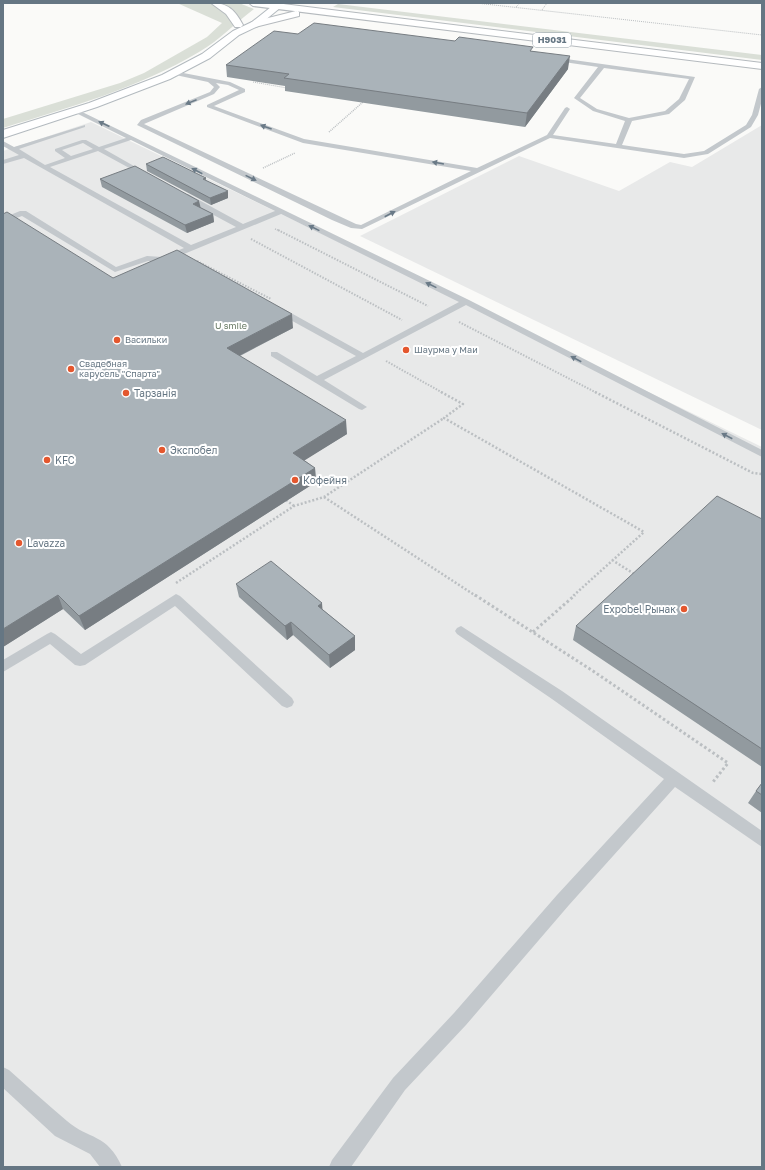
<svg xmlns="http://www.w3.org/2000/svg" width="765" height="1170" viewBox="0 0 765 1170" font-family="'Golos Text',sans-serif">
  <rect width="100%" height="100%" fill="#fafaf8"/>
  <path fill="#e8e9e9" d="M91 122 762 447V1167H3V151Z
    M762 125V430L360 236 519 156 619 191 670 162 692 167Z"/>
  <path fill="#dadfd7" d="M177 3H239L254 9C235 23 220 40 199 52 139 88 70 107 3 128V119L120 83 144 73 207 37 222 23Z
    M338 4 762 55V60L333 7Z"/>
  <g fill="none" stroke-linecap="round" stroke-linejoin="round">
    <defs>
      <path id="secondary" d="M276 3H286L258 26 239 35 210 58 170 79 97 107 3 138V130L89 103 162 75 202 54 233 31 252 22Z"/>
      <path id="primary" d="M211 3C228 3 235 10 243 25L241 27H235L226 14Z
        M249 3H275L762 63V69L253 6Z
        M296 11 299 12V16L255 27 250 24 252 22Z"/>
    </defs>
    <use href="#secondary" stroke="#b3babf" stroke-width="2"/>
    <use href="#primary" stroke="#b5babe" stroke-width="2"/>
    <path stroke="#bbbfc2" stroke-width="1" stroke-dasharray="1 1" stroke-linecap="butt" d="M476 3 762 35
      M516 7 520 3
      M542 10 547 3
      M253 82 287 88
      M362 103 364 101"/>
    <path stroke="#bbbfc2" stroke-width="1.5" stroke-dasharray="1 1" stroke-linecap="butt" d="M329 132 363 102
      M263 168 295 153
      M275 229 280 231"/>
    <path stroke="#bbbfc2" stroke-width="2" stroke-dasharray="1.5 1.5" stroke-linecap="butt" d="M278 230 428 306
      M251 239 402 320
      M197 261 271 299
      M459 322 597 393
      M386 361 443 393"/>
    <path stroke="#bbbfc2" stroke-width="2.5" stroke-dasharray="2 2" stroke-linecap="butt" d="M441 392 463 404 444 418 644 532 573 596
      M595 392 753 473 762 474
      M324 497 476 596
      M286 500 294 506
      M612 560 636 575
      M176 583 294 506 324 497 444 418"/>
    <path stroke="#bbbfc2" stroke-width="3" stroke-dasharray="2.5 2.5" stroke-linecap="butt" d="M475 595 593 671 728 763 713 782
      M533 632 575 595"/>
    <path fill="#c3c8cc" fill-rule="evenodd" d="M552 57 695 77 685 100 669 114 632 121 622 145 684 154 704 151 746 125 752 115 759 89 762 87V100L758 115 751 127 708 154 684 158 550 138 362 229 351 228 332 220 137 125 141 120 210 92 214 87 208 82 171 74 173 71 230 82 245 89V92L214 106 304 139 477 168 547 135 565 108 567 107 570 109 553 135 616 144 625 121 593 111 574 98 598 67 550 60ZM604 68 689 79 679 99 665 111 629 118 597 109 580 98ZM216 83 228 85 239 90 207 105V107L303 143 471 171 361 225 356 224 144 124 214 94 220 87Z
      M76 109 469 300 762 450V457L466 305 324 380 367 407 362 410 359 409 271 356V352H277L317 376 356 356 276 312V308H282L363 353 459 302 281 214 167 261 158 262 148 261 115 272 22 216 3 223V218L20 211H26L116 267 147 256 162 257 184 248 24 158 3 164V160L19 155 3 146V141L14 147 85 125V127L19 149 45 165 65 158 55 151V149L82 140H86L99 147 126 138 74 112 73 111ZM131 140 275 211 243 224 188 194H182V198L236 227 191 245 50 167 98 151 144 176H148V174L104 149ZM83 143 93 149 71 156 62 150Z
      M176 594 180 596 292 698 294 702 292 706 287 708 282 706 175 606 85 665 80 666 75 665 50 644 3 672V660L47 634 51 632 55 634 81 654Z
      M461 626 562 691 762 831V847L675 787 569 905 466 1025 405 1090 351 1167H329L332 1160 393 1078 454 1013 557 895 664 779 552 699 457 634 455 631 457 628Z
      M3 1067 9 1070C28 1087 47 1104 67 1121 89 1140 107 1133 122 1167H100L90 1154 55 1136 3 1088Z"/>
    <use href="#secondary" fill="#fff" fill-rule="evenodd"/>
    <use href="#primary" fill="#fff" fill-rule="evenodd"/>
  </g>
  <path fill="#929a9f" d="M298 34 533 51 568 69 525 127 285 91V86L227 77 226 65Z
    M146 164 206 178V180L228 198 211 205 147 171Z
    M100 179 200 207 213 214 214 222 187 233 102 187Z
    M113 278 293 328 240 356 347 434 304 460 315 468 316 482 85 630 63 609 3 647Z
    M762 519V767L573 640 576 626Z
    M236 584 322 603V609L355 636V650L330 668 293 635 287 640 239 597Z
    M762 783V813L748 803 756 791Z"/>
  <path fill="#777d82" d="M570 56 568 69 525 127 527 113Z
    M228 191V198L211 205 210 198Z
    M199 201 201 209 193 204Z
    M213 214 214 222 187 233 185 225Z
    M292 314 293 328 229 361 227 348Z
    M346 420 347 434 294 467 293 453Z
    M315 468 316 482 85 630 79 616Z
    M58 595 63 609 3 647V629Z
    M322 603 323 616 318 606Z
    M291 622 293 635 287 640 285 626Z
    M355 636V650L330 668 329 655Z"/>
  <path fill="#aab3b9" stroke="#777d82" d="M314 23 455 41 459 37 533 47 530 51 570 56 527 113 284 78 289 74 226 65 274 31 298 34Z
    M163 157 206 178 203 179 228 191 210 198 146 164Z
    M135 166 199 201 193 204 213 214 185 225 100 179Z
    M7 212 113 278 177 250 292 314 227 348 346 420 293 453 315 468 79 616 58 595 3 629V214Z
    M717 496 762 519V749L576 626Z
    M271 561 322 603 318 606 355 636 329 655 291 622 285 626 236 584Z
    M762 783V795L756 791Z"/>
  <defs><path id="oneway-solid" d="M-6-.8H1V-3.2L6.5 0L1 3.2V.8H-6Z"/></defs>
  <g fill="#6a7a87">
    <use href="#oneway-solid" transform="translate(191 102) rotate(158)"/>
    <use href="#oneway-solid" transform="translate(104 124) rotate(-155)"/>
    <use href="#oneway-solid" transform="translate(266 127) rotate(-160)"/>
    <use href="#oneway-solid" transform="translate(438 163) rotate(-170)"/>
    <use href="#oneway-solid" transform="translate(197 171) rotate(-153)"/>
    <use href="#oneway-solid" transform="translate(251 178) rotate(26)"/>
    <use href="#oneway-solid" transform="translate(390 214) rotate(-27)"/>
    <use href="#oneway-solid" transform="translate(314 228) rotate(-154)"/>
    <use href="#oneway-solid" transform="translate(431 285) rotate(-154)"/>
    <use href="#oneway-solid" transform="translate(576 359) rotate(-152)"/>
    <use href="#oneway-solid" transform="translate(727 436) rotate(-153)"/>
  </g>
  <g fill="#e4572e" stroke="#fff" stroke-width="1.5">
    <circle cx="117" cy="340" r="4"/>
    <circle cx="406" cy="350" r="4"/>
    <circle cx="71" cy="369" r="4"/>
    <circle cx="126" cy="393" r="4"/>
    <circle cx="162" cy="450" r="4"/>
    <circle cx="47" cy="460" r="4"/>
    <circle cx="295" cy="480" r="4"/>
    <circle cx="19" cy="543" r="4"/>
    <circle cx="684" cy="609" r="4"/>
  </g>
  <g text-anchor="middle" stroke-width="4" stroke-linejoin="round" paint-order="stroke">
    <rect fill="#fff" stroke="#939fa8" stroke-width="1" x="533" y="33" width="38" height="14" rx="3"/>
    <g font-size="9" font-weight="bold" fill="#657683">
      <text x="552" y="43">Н9031</text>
    </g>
    <g font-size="9" fill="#687a64" stroke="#fff">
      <text x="231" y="329">U smile</text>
    </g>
    <g font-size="9" fill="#657683" stroke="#fff" text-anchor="start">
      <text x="125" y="343">Васильки</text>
      <text x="414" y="353">Шаурма у Маи</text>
      <text x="79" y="367">Свадебная<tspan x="79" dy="10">карусель "Спарта"</tspan></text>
    </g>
    <g font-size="10" fill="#657683" stroke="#fff" text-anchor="start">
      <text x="134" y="397">Тарзанія</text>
      <text x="170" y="454">Экспобел</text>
      <text x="55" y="464">KFC</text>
      <text x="303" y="484">Кофейня</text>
      <text x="27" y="547">Lavazza</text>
      <text x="676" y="613" text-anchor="end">Expobel Рынак</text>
    </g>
  </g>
  <rect width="765" height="1170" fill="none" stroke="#657683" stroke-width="8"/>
</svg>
